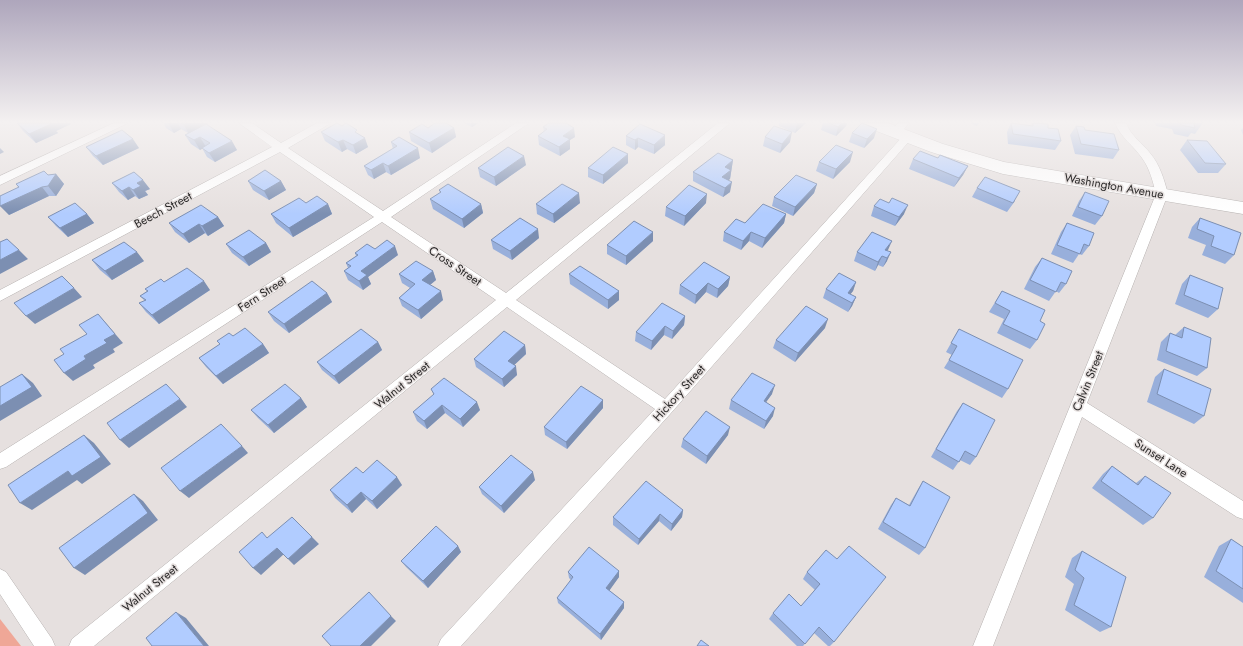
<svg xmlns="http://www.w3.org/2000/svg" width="1243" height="646" viewBox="0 0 1243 646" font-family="Jost,sans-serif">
  <rect width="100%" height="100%" fill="#e6e0df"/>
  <path fill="#efa797" d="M0 619 21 646H0Z"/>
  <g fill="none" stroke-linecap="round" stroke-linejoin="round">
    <defs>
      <path id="street" d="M114 123H128L0 185V176Z
        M239 123H252L281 143 317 123H331L288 148 383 211 516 123H529L391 217 506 293 718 123H730L516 300 665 399 903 136H911L912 138 671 413 461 646H438L441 639 655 409 507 307 94 646H69L72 639 496 300 382 222 6 467 0 469V453L374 217 280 152 0 301V290L272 147Z
        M898 123H909L899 135H891L890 133Z
        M1115 123H1126C1131 136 1142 143 1150 153 1160 165 1164 179 1168 194L1087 403 1243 501V519L1237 517 1082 417 993 646H973L1156 194C1153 182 1150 169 1142 158 1134 146 1121 138 1115 123Z
        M0 569 6 572 52 639 55 646H34L0 594Z"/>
      <path id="primary" d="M864 123H888L943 144 1004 162 1243 202V214L1003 174 931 152 866 127Z"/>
    </defs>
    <use href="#street" stroke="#b5b0af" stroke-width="1"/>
    <use href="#primary" stroke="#b5b0af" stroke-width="1"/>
    <use href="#street" fill="#fff" fill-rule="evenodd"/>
    <use href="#primary" fill="#fff" fill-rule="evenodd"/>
  </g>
  <path fill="#98afdb" d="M17 123H70L71 124 56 131 58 133 36 143 23 131Z
    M164 123H207L208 125 237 150 215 162 207 157 202 148 200 150 191 144 185 135 188 133 181 129 174 133 166 128Z
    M464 123H478L472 127Z
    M779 123H806L795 133 779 126Z
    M823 123H847L846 126 836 136 821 130Z
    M970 123H979L977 126Z
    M1011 123 1031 126 1032 123H1042L1048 128 1061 141 1055 150 1008 144 1007 132Z
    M1155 123H1202V124L1195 134 1191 133 1188 137 1174 134 1172 129 1156 126Z
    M1076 126 1085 130 1119 150 1113 159 1075 154 1070 135Z
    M543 127 575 137 570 140V149L560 156 539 145 538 136 544 132Z
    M428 128H454L456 137 432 153 411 141 409 132Z
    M1243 128V135L1241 130Z
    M321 132 359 134 368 147 356 154 347 149 342 152 325 141Z
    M852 133 874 138 864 148 849 142Z
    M665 135V145L654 154 638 147 635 150 626 145V136Z
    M765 137 790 142 780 153 763 146Z
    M1187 140 1226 164 1218 173H1198L1180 150Z
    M391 142 420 158 391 175 386 172 374 179 368 175 364 166 393 149Z
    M86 147 139 148 103 165 93 156Z
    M938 158 968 166 963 175 954 187 909 169 913 159Z
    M733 160 730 179 728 180 730 192 723 197 693 181V172Z
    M819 162H850L833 179 816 171Z
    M628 163 603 184 588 177V168Z
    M526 165 496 186 480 177 478 168Z
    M56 174 64 184 56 196H49L9 215 18 187 16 184 48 175Z
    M248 181H281L286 190 269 200 253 190Z
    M112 183 150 189 145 191 148 195 139 199 135 196 128 200 119 192Z
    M817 184 814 193 793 216 772 206 774 197Z
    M977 188 1015 201 1007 212 972 197Z
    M439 190 481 204 483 213 464 228 433 209 430 199 440 193Z
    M1085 192 1102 216 1095 225 1072 216 1079 201Z
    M306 203 328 204 332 214 293 237 276 223 271 214Z
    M580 203 554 223 537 214 536 204Z
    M706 203 684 226 665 216 666 207Z
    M874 206 904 214 895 226 871 216Z
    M87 214 94 223 68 237 56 226 48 217Z
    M786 214 784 223 762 248 749 241 741 250 723 241 724 232 745 223Z
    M218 217 224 226 208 236 205 233 189 243 175 232 169 223Z
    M1200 218 1234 255 1225 264 1202 255 1206 245 1188 238 1192 227Z
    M1067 223 1089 246 1082 255 1079 254 1073 263 1051 254 1061 232Z
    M539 238 512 260 493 249 491 240Z
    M653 241 626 265 607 254V245Z
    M266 243 271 252 249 266 232 253 226 244Z
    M375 249 398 255 368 277 371 284 363 290 348 280 344 271 348 268 346 263 356 256 355 253Z
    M887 251V261L883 267 878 265 875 271 854 261 857 252Z
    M1042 258 1066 284 1059 293 1056 291 1049 301 1024 289 1035 267Z
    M92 260 144 261 112 280 100 270Z
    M433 271 436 280 430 285 443 300 421 319 402 306 399 298 410 288 402 283 399 274Z
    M569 274 619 291V300L608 309 570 284Z
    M1190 275 1218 309 1208 318 1175 304 1182 284Z
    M730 277 728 286 717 298 706 292 695 304 679 294 680 285Z
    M164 282 210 290 159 324 146 312 139 303 145 301 140 296 147 291 145 289Z
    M856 282 853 291 850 294 856 297 852 306 848 312 823 298 826 289Z
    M1002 291 1037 340 1030 349 997 333 1004 319 989 312Z
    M327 293 332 302 289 333 274 321 268 312Z
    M685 316 684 325 672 339 664 335 651 350 635 341 636 332Z
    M1184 327 1207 368 1197 376 1157 360 1161 342 1170 333 1175 335Z
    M825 328 795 362 773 348 776 340Z
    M959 329 1008 389 1002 398 944 368 952 355 946 352Z
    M217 341 263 344 269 353 223 384 206 367 199 358 220 344Z
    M378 342 382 350 339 384 322 370 317 362Z
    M525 345 526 354 514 365 517 375 504 387 476 367 474 359Z
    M1164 369 1204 416 1194 424 1147 402 1155 377Z
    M431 389 480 410 463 427 445 413 427 429 417 421 413 412 434 395Z
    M772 394 766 402 773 416 764 429 729 409 731 400Z
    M301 398 307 407 274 433 258 418 251 410Z
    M603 400V408L567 449 545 435 544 427Z
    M963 403 976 457 970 465 960 460 953 470 931 457 957 411Z
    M728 435 706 464 681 447 683 439Z
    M1112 466 1136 483 1145 476 1153 518 1143 525 1092 488 1103 474Z
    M363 473 402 485 377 509 366 499 352 513 335 498 330 490Z
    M535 480 504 513 482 494 479 487Z
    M923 481 925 548 919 555 878 529 891 505 896 498 909 505 918 489Z
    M683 510 682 517 671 531 659 521 638 545 613 525V517Z
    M1231 539 1243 547V603L1204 577 1219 546Z
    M458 546 461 552 428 588 406 567 401 561Z
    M826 550 834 642 830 646H828L814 633 803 646H797L769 619 773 613 801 606 815 590 803 579 807 572Z
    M1082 551 1111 627 1100 632 1065 610 1074 584 1065 577 1072 558Z
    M619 571V577L609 590 624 602V608L601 640 558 603 557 598 571 580 569 578 568 572Z"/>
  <path fill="#7c8fb2" d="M49 123H70L71 124 56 131 58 133 36 143 29 134Z
    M168 123H178L181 129 174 133Z
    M187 123H207L208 125 189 134 184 125Z
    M471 123H478L472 127Z
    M798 123H806L795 133 797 124Z
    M842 123H847L846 126 836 136 838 127Z
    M454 128 456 137 432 153 429 143Z
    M574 128 575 137 570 140V149L560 156 559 147 563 136Z
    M877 129 874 138 864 148 867 139Z
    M792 132 790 142 780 153 782 144Z
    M665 135V145L654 154V145Z
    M200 137 206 147 200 150 194 140Z
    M365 138 368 147 356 154 353 145Z
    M638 138V147L635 150V140Z
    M133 139 139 148 103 165 96 156Z
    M343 140 347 149 342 152 338 142Z
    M232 141 237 150 215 162 209 153Z
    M0 148 4 152 0 154Z
    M418 148 420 158 391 175 388 166Z
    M853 152 850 162 833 179 836 169Z
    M628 154V163L603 184V175Z
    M524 156 526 165 496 186 494 177Z
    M733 160 730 179 721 186 722 177 725 167Z
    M383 163 386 172 374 179 371 170Z
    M968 166 963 175 954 187 959 178Z
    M56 174 64 184 56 196 48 186Z
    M143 180 150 189 145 191 148 195 139 199 133 190 137 183Z
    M281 181 286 190 269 200 264 191Z
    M732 182 730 192 723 197 725 188Z
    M817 184 814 193 793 216 795 207Z
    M42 187 49 196 9 215 0 206Z
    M129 187 135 196 128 200 122 191Z
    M579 193 580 203 554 223 553 214Z
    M707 194 706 203 684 226 685 216Z
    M328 204 332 214 293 237 289 228Z
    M481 204 483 213 464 228 462 219Z
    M908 205 904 214 895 226 899 217Z
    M87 214 94 223 68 237 60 228Z
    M786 214 784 223 762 248 765 238Z
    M218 217 224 226 208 236 202 226Z
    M199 224 205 233 189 243 183 234Z
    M538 229 539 238 512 260 510 251Z
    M653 232V241L626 265V256Z
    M751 232 749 241 741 250 743 241Z
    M892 241 888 250 883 257 885 250Z
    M266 243 271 252 249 266 243 257Z
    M395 246 398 255 368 277 371 284 363 290 359 281 361 271Z
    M19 250 28 259 0 274V260Z
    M137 252 144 261 112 280 105 271Z
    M891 252 887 261 883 267 887 258Z
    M882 256 878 265 875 271 878 262Z
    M433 271 436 280 425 289 422 280Z
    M730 277 728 286 717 298 718 289Z
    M204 281 210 290 159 324 152 315Z
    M856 282 853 291 846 300 848 293Z
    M708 283 706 292 695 304 696 295Z
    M74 288 82 297 35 324 26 316Z
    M441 291 443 300 421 319 418 310Z
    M619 291V300L608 309V300Z
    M327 293 332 302 289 333 284 324Z
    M856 297 852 306 848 312 852 303Z
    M98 314 123 343 113 349 115 352 93 365 95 368 73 381 64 373 104 340Z
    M685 316 684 325 672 339 673 331Z
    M828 319 825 328 795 362 798 353Z
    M665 326 664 335 651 350 652 341Z
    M378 342 382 350 339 384 334 376Z
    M263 344 269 353 223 384 216 376Z
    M525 345 526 354 510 369 508 361Z
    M516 366 517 375 504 387 502 379Z
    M22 374 33 383 42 396 0 421V406Z
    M775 385 772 394 761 409 764 401Z
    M301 398 307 407 274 433 268 425Z
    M180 399 187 407 129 448 120 440Z
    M603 400V408L567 449 566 442Z
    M477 402 480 410 463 427 460 419Z
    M442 405 445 413 427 429 424 421Z
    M775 408 773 416 764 429 766 421Z
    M730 427 728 435 706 464 707 456Z
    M84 435 94 443 111 464 82 484 77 480 32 510 20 503 68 471Z
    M242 446 248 453 189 498 180 491Z
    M533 472 535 480 504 513 501 506Z
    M397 477 402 485 377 509 372 501Z
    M361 492 366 499 352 513 347 505Z
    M134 494 143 501 158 520 85 575 74 568Z
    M683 510 682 517 671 531 672 524Z
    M660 514 659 521 638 545 639 539Z
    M312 537 319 544 294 565 288 559Z
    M458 546 461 552 428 588 423 581Z
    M277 548 284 554 261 575 253 568Z
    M619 571V577L607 594 606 588Z
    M624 602V608L601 640 600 634Z
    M176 612 186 618 209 646H204Z
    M391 616 396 621 371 646H360Z"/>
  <path fill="#b1ccff" stroke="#7c8fb2" d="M17 123H50L51 124 29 134Z
    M181 123H187L184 125Z
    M337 123 342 126 346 123 357 130 355 132 365 138 353 145 343 140 338 142 321 132Z
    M435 123H446L454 128 429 143 409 132 422 124 428 128Z
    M549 123H566L574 128 563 136 570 139 559 147 538 136 547 129 543 127Z
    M829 123H842L838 127Z
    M862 123 877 129 867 139 852 133Z
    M1011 123 1033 126V123L1048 124V128L1058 129 1061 141 1013 134Z
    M1180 123H1194L1195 128 1181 125Z
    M206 124 232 141 209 153 202 148 210 143 200 137 194 140 185 135Z
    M640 124 665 135 654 145 638 138 635 140 626 136Z
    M774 126 792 132 782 144 765 137Z
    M1076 126 1084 127 1085 130 1114 134 1119 150 1081 144Z
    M122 130 133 139 96 156 86 147Z
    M399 137 418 148 388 166 383 163 371 170 364 166 397 146 391 142Z
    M1187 140 1207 141 1226 164 1205 163Z
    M836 145 853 152 836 169 819 162Z
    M508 147 524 156 494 177 478 168Z
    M613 147 628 154 603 175 588 168Z
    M920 151 938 158 940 155 968 166 959 178 913 159Z
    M718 153 733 160 725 167 731 170 722 177 732 182 725 188 693 172Z
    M265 170 281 181 264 191 248 181Z
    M44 171 48 175 56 174 48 186 42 187 0 206V196L19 187 16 184Z
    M134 172 143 180 137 183 141 186 133 190 129 187 122 191 112 183Z
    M796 175 817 184 795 207 774 197Z
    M985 177 1020 191 1013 203 977 188Z
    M448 184 481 204 462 219 430 199 441 192 439 190Z
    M562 184 579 193 553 214 536 204Z
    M689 185 707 194 685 216 666 207Z
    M1085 192 1109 201 1102 216 1078 207Z
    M317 196 328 204 289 228 271 214 299 198 306 203Z
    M892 198 908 205 899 217 874 206 880 199 889 203Z
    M75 203 87 214 60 228 48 217Z
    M763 204 786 214 765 238 751 232 743 241 724 232 736 219 745 223Z
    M201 205 218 217 202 226 199 224 183 234 169 223Z
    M520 218 538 229 510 251 491 240Z
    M1200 218 1241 233 1234 255 1211 246 1214 236 1197 229Z
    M634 221 653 232 626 256 607 245Z
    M1067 223 1094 233 1089 246 1084 244 1080 254 1057 245Z
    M249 230 266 243 243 257 226 244Z
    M872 232 892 241 885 250 891 252 887 258 882 256 878 262 857 252Z
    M7 239 19 250 0 260V242Z
    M387 240 395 246 361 271 367 275 359 281 344 271 351 266 346 263 358 255 355 253 367 244 375 249Z
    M124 242 137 252 105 271 92 260Z
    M1042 258 1072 271 1066 284 1061 282 1056 292 1030 280Z
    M416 261 433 271 422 280 441 291 418 310 399 298 415 284 399 274Z
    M704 262 730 277 718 289 708 283 696 295 680 285Z
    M580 266 619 291 608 300 569 274Z
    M187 268 204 281 152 315 139 303 146 300 140 296 148 291 145 289 161 279 164 282Z
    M839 273 856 282 848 293 856 297 852 303 826 289Z
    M1190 275 1223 288 1218 309 1184 295Z
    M62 276 74 288 26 316 14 303Z
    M312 281 327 293 284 324 268 312Z
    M1002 291 1045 310 1040 321 1045 324 1037 340 1003 324 1010 311 995 303Z
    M662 303 685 316 673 331 665 326 652 341 636 332Z
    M806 306 828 319 798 353 776 340Z
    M98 314 115 334 104 340 107 343 84 356 86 359 64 373 54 360 64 354 60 349 87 334 79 325Z
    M1184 327 1211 338 1207 368 1166 351 1170 333 1182 338Z
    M245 328 263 344 216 376 199 358 220 344 217 341 229 333 233 336Z
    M361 329 378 342 334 376 317 362Z
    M959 329 1023 360 1008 389 949 360 957 346 951 343Z
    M504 331 525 345 508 361 516 366 502 379 474 359Z
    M1164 369 1211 389 1204 416 1157 394Z
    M752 373 775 385 764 401 775 408 766 421 731 400Z
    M22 374 32 387 0 406V387Z
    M444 378 477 402 460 419 442 405 424 421 413 412 434 394 431 389Z
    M166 384 180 399 120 440 107 423Z
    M285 384 301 398 268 425 251 410Z
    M581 386 603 400 566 442 544 427Z
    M963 403 995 420 976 457 965 451 959 462 936 449Z
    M706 411 730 427 707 456 683 439Z
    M221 424 242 446 180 491 161 468Z
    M84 435 101 457 72 476 68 471 20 503 8 485Z
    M511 455 533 472 501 506 479 487Z
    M377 460 397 477 372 501 361 492 347 505 330 490 356 467 363 473Z
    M1112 466 1138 485 1145 476 1171 493 1153 518 1101 481Z
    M646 481 683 510 672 524 660 514 639 539 613 517Z
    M923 481 950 497 925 548 883 522 896 498 910 506Z
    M134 494 148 513 74 568 59 548Z
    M292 517 312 537 288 559 277 548 253 568 239 552 262 532 267 538Z
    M436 526 458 546 423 581 401 561Z
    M1231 539 1243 547V589L1216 571Z
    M849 546 886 577 834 642 819 627 805 644 773 613 789 594 801 606 820 584 807 572 826 550 837 559Z
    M589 547 619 571 606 588 624 602 600 634 557 598 573 577 568 572Z
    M1082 551 1126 577 1111 627 1074 605 1084 578 1075 570Z
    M369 592 391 616 360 646H331L322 636Z
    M176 612 204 646H152L146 638Z
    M701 640 709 646H697Z"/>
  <linearGradient id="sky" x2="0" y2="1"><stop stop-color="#aea6bc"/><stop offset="0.57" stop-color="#f4f1f1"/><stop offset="1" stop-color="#f4f1f1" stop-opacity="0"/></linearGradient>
  <rect width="1243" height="214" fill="url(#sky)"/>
  <g text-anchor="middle" stroke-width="3" stroke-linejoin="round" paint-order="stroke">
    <g font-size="12" fill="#2c2a2a" stroke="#e6e0df">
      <text transform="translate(1114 186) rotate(10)" y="4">Washington Avenue</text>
      <text transform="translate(163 210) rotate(-28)" y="4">Beech Street</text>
      <text transform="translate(455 266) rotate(34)" y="4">Cross Street</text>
      <text transform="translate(262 294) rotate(-33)" y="4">Fern Street</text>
      <text transform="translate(1088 381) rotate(-68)" y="4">Calvin Street</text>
      <text transform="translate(402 385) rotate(-39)" y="4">Walnut Street</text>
      <text transform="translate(679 393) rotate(-48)" y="4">Hickory Street</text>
      <text transform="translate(1161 458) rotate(33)" y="4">Sunset Lane</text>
      <text transform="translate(150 588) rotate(-39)" y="4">Walnut Street</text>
    </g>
  </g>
</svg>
